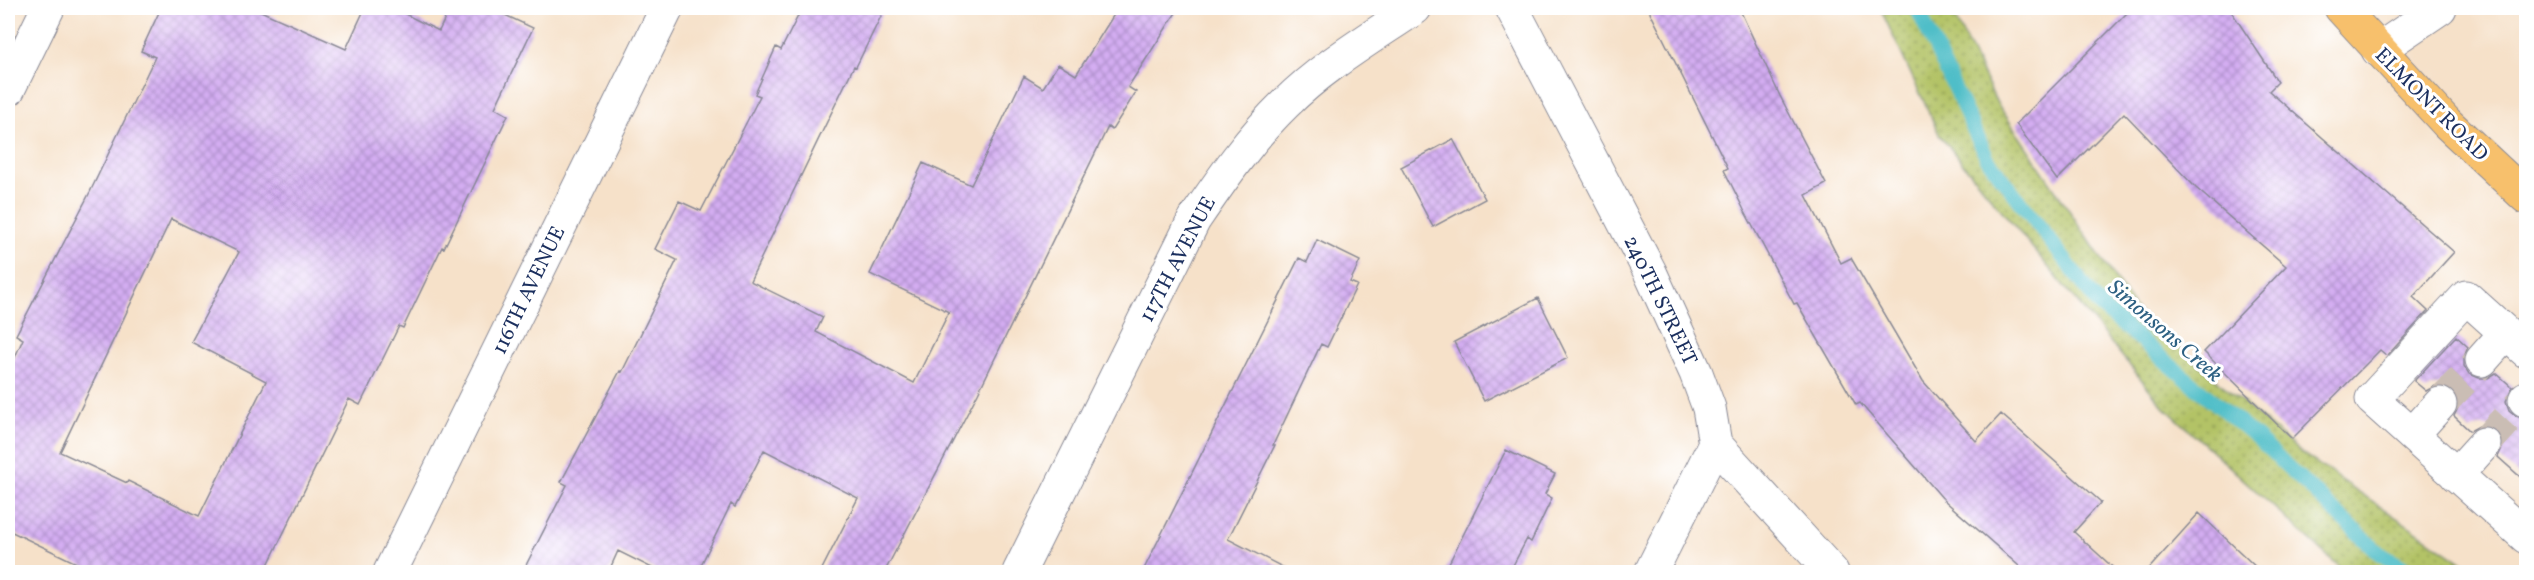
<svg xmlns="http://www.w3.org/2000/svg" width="2534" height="580" viewBox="0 0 2534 580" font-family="Vollkorn,serif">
  <defs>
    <pattern id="grass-dots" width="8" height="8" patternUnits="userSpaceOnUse" patternTransform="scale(1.5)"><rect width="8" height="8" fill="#b3c366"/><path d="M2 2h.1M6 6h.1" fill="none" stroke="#919f57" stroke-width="1.8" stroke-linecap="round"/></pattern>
    <pattern id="building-cross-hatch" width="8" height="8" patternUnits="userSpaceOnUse" patternTransform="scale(1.5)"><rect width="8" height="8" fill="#d4adf2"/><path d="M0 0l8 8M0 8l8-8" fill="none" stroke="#ab8dc7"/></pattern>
  </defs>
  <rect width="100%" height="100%" fill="#fff"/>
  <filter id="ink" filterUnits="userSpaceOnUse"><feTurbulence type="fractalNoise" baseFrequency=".0167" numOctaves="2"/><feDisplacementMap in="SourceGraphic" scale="12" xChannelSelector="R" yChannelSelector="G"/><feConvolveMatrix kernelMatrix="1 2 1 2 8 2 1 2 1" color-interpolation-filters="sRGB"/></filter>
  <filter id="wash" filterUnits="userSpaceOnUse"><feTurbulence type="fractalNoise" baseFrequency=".008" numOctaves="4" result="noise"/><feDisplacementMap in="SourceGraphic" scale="24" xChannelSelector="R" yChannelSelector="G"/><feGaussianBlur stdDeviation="1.35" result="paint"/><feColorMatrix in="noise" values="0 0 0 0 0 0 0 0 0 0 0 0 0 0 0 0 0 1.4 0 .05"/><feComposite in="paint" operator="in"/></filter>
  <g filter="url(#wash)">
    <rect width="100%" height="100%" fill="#f6e1c9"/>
    <path fill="url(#grass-dots)" stroke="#677962" stroke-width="1.5" d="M1880 8H1950L1997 103 2136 310 2299 451 2476 572H2345L2164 407 1940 136Z"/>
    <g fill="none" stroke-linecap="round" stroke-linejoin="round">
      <path stroke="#50bec8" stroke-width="15" d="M1917 8 1987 158 2100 306 2257 438 2379 553 2411 572"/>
    </g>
    <g id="blocks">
      <path fill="url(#building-cross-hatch)" fill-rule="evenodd" d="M161 8H254L346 49 365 8H393L439 31 450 8H490L533 28 495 108 508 115 444 248 442 247 403 328 399 326 360 405 349 399 264 573H97L8 530V373L23 339 16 335 90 192 155 57 141 51ZM171 219 239 252 191 342 266 381 199 516 128 481 127 483 60 452Z
        M802 8H885L856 67 854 66 750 281 823 317 816 332 914 383 949 312 870 274 923 163 971 185 1024 76 1043 88 1058 64 1076 75 1118 8H1179L1128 87 1136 92 1112 130 1108 127 978 393 884 573H820L858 498 764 450 735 507 731 504 697 573H662L618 551 608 573H522L567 485 561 482 620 371 622 372 677 260 655 249 679 201 701 211 760 96 755 94 776 47 781 50Z
        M1648 8H1739L1780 96 1826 184 1806 195 1841 263 1851 258 1923 381 1976 441 2001 414 2101 502 2074 532 2119 573H2027L1944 500 1860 403 1856 405 1797 303 1794 304 1744 210 1724 170 1728 168Z
        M2132 8H2229L2278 82 2269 91 2454 252 2413 297 2428 311 2387 356 2380 350 2292 439 2204 352 2286 266 2196 188 2124 113 2057 180 2016 124Z
        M1453 139 1485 199 1433 227 1401 167Z
        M1317 240 1360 261 1350 282 1357 285 1327 347 1321 344 1273 445H1275L1228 539 1294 573H1142L1299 258 1307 262Z
        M1538 298 1568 358 1484 401 1454 342Z
        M2456 336 2468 347 2464 357V366L2469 374 2479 378H2488L2496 373 2512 387 2506 401 2509 410 2516 416 2526 419V482L2498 457 2502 448V439L2496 430 2488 426H2479L2470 431 2454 416 2458 408V399L2452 390 2444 386H2435L2426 391 2414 381Z
        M1506 450 1555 474 1545 494 1552 498 1531 542 1527 539 1509 573H1444Z
        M2199 513 2262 573H2145Z"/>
    </g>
  </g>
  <g filter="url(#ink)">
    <use href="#blocks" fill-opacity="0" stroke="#888894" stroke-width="1.5"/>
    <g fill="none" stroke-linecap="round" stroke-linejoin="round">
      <path stroke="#cabdb4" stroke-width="33" stroke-dasharray="33 16" stroke-linecap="butt" d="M2440 404 2482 360
        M2484 444 2525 400"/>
      <defs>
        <path id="minor" d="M1512 8 1650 272 1696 373 1709 408 1715 444 1832 572
          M2378 50 2440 8
          M8 90 48 8
          M2526 351 2466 297 2372 399 2526 537
          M2482 360 2506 333
          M2525 400 2526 398
          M2412 435 2440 404
          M2456 475 2484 444
          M390 572 667 8
          M1019 572 1194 220C1222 179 1249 139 1285 104 1323 66 1371 38 1415 8
          M1651 572 1715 444"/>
        <path id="major" d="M2341 8 2447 123 2526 197"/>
      </defs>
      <use href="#minor" stroke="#888894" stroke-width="35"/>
      <use href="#major" stroke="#888894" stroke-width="35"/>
      <use href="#minor" stroke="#fff" stroke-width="33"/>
      <use href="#major" stroke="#f7c06c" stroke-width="33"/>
    </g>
  </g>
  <g text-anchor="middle" stroke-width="6" stroke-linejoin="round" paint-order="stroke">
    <g font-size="21" fill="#1b2f5e" stroke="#fff">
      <text transform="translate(2432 104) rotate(45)" y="7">ELMONT ROAD</text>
      <text transform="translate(1177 259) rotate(-62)" y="7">117TH AVENUE</text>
      <text transform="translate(528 290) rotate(-64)" y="7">116TH AVENUE</text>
      <text transform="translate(1661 300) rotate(64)" y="7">240TH STREET</text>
    </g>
    <g font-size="22" font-style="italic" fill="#2e6183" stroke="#fff">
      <text transform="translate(2166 330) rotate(41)" y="8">Simonsons Creek</text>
    </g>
  </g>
  <rect width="2534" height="580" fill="none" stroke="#fff" stroke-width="30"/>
</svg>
